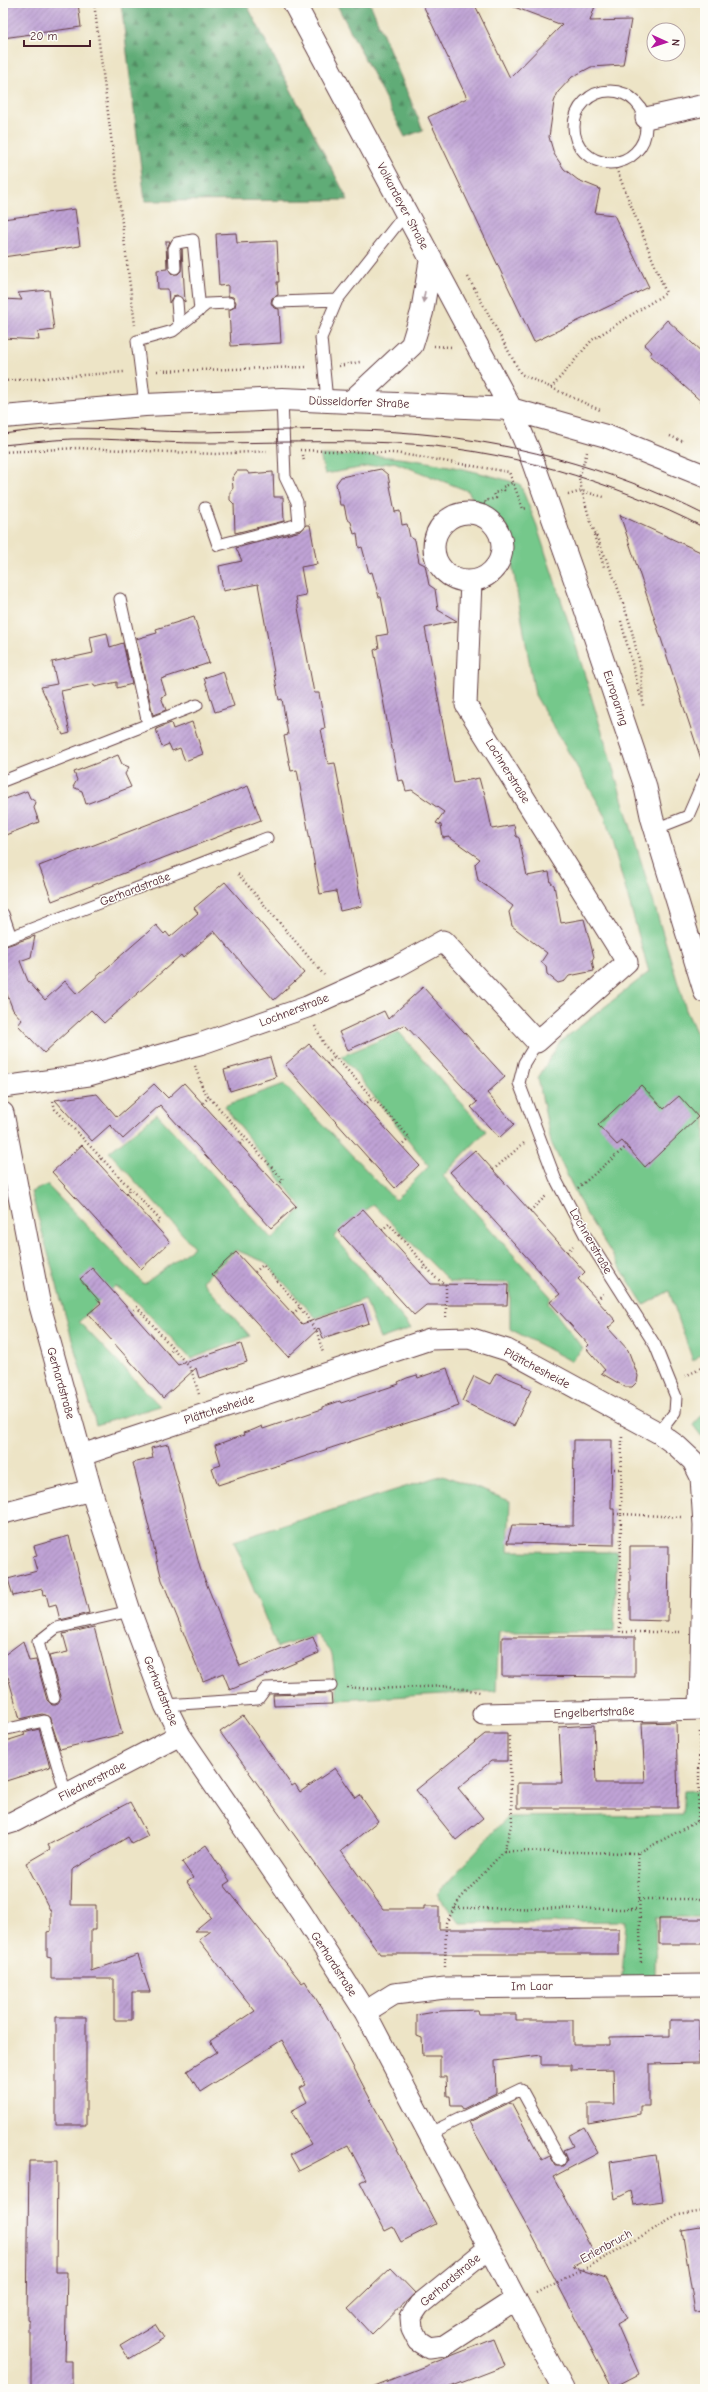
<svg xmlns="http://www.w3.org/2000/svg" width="708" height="2392" viewBox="0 0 708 2392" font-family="'Comic Neue',sans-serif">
  <defs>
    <pattern id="forest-firs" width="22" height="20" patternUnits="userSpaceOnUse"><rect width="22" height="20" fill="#60ac77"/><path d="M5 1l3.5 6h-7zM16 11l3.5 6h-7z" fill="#518b62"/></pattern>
    <pattern id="building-hatch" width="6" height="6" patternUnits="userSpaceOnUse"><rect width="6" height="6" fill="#bfa3d5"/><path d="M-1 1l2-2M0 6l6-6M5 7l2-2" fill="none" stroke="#9d84ad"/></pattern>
  </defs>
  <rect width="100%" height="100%" fill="#fdfcf7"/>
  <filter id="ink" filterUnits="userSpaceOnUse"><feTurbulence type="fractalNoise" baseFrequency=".025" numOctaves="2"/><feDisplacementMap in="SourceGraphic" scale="8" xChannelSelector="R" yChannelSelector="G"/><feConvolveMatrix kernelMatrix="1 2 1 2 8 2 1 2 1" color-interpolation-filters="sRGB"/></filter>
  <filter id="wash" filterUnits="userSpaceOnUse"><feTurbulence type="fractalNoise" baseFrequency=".012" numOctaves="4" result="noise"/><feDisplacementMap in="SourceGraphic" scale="16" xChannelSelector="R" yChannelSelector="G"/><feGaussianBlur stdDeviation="0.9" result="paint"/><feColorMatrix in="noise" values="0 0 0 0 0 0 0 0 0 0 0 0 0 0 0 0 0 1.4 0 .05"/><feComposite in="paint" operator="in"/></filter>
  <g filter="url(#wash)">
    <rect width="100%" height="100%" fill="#ede4c6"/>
    <path fill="#75c88b" stroke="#60745b" d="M320 455C340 456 359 454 379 456 427 460 474 470 520 484L535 521 573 636 686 1010 705 1052V1351L693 1361 669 1291 644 1305 584 1210 551 1142 538 1078 560 1042 649 972 604 813 535 695 505 523 480 511 468 491 394 462 325 474Z
      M399 1032 486 1131 443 1176 551 1297 548 1303 583 1349 571 1361 510 1329V1283L450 1282 373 1204 334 1236 411 1328 380 1339 365 1299 316 1318 265 1262 236 1250 202 1281 250 1336 191 1359 138 1303 115 1286 79 1322 160 1406 96 1425 31 1192 47 1185 144 1284 194 1247 109 1152 157 1114 272 1239 302 1208 224 1106 284 1084 395 1200 429 1166 342 1056Z
      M705 1412V1441L693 1425Z
      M443 1475 510 1501 508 1551 617 1552 614 1632H499L496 1691 338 1700 332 1654 316 1635 277 1647 234 1541Z
      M705 1790V1917H656L655 1978H622L626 1921 460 1923 437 1894 507 1817 682 1815 684 1791Z"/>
    <path fill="url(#forest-firs)" stroke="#556651" d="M121 3H246L348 200 145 201Z
      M336 3H370L423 130 405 137Z"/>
    <g id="blocks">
      <path fill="url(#building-hatch)" d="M3 3H78L81 27 3 38Z
        M422 3H474L510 78 562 25 509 5V3H596L590 21 631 20 623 65 591 67 572 77 558 92 554 102 549 137 554 154 564 169 578 180 600 189 595 213 614 215 649 287 534 342 428 117 467 98Z
        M75 209 80 246 3 257V219Z
        M236 233 237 243 277 241 279 282H277L278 295 272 298 271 303 274 308 279 309 281 343 231 346 229 310 235 307 236 302 233 297 228 296V285L219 286 216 234Z
        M166 241H170L167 249 168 268 172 274H178L181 271 182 249 185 302 177 295 173 296 169 303 168 289H158L157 270 167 269Z
        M49 290 54 330 38 332 39 340 3 338V299L22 300 18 293Z
        M667 320 705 355V405L650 355 652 352 644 345Z
        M381 469 388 475 395 512 400 511 402 525 407 524 410 537 415 540 419 562 425 565 429 585 435 589 438 610 457 621 425 628 454 783 479 778 482 789 484 791 492 829 514 825 516 836 519 838 527 876 549 872 551 883 554 885 561 923 584 919 594 957 592 960 594 971 569 976 565 981 558 983 547 974 546 966 541 962 547 953 512 926 509 912 513 906 478 880 475 864 480 859 449 837 443 838 441 825 436 823 444 812 412 790 406 791 403 780 398 781 374 650 379 648 377 636 388 634 381 597H379L372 572 369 573 362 547 359 548 357 533 354 534 351 522 347 519 344 505H340L336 484 341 477Z
        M237 471H247L249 474 273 472 274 497H283L284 521 235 533 234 504 230 500V492L233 488 232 478Z
        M620 515 705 554V762H702Z
        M306 525H310L317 564 301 567 306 595 296 597 314 693H319L325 728 321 729 328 764 335 763 362 906 340 911 336 891 320 894 297 770 291 771 284 736 288 735 282 699 279 700 258 584 223 591 219 566 242 561 236 548 301 531Z
        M194 617 209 663 161 679 166 695 161 697 166 710 153 715 136 639 157 633 156 629Z
        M107 633 110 647 123 643 132 684 117 688V682L95 687 94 684 61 691 70 733 63 735 41 687 57 684 52 662 93 653 90 637Z
        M223 671 234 706 215 712 204 678Z
        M192 722 203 754 185 761 180 748 172 751 169 744 162 747 156 729 171 723 173 729Z
        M118 755 122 764 129 767 125 774 131 787 86 804 82 791 73 787 77 780 74 772Z
        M248 786 261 820 52 901 39 866Z
        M27 791 30 798 36 802 34 808 39 822 3 836V800Z
        M225 882 304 973 274 1000 214 931 183 958 181 955 104 1023 91 1010 44 1053 18 1025 22 1020 13 1010 3 984V947L35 936 31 957 20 961 28 981 45 1000 65 981 77 994 156 925 164 934 166 932 170 937 198 913 194 908Z
        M423 987 505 1077 487 1093 514 1124 499 1138 471 1107 477 1102 405 1025 348 1050 339 1032 384 1011 388 1019Z
        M309 1044 419 1165 395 1188 285 1065Z
        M270 1057 276 1077 230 1091 224 1070Z
        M184 1083 296 1206 271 1228 160 1105 123 1139 110 1125 92 1141 55 1100 97 1094 117 1117 154 1084 168 1098Z
        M641 1085 664 1109 679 1096 698 1117 645 1167 622 1141 617 1145 598 1125Z
        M82 1145 170 1242 141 1269 52 1172Z
        M475 1150 585 1272 578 1279 616 1321 608 1328 628 1350 638 1376 637 1382 632 1387H625L601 1373 605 1370 586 1348 589 1345 550 1302 560 1294 450 1172Z
        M363 1209 431 1284 508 1285 507 1305H426L414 1315 338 1231Z
        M236 1252 302 1324 363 1304 369 1323 323 1338 319 1328 288 1357 212 1274Z
        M92 1268 178 1365 241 1344 247 1362 199 1378 196 1368 163 1398 88 1314 101 1303 80 1279Z
        M447 1368 459 1406 218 1485 212 1468 221 1465 215 1445 244 1435 243 1433 253 1430 262 1426 263 1429 322 1409V1407L340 1401 341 1403 399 1384 398 1382 407 1378 417 1375 418 1378Z
        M496 1373 523 1384 522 1386 531 1390 514 1426 462 1401 474 1376 490 1384Z
        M574 1440H612L611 1509H614V1545L507 1543 512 1525 573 1526Z
        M168 1444 200 1568 240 1666 313 1637 319 1653 230 1690 223 1673 203 1681 162 1580 133 1463 153 1458 151 1448Z
        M69 1536 89 1613 60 1620 56 1604 49 1606 46 1594 43 1595 42 1589 13 1596 8 1579 37 1571 33 1557 37 1556 34 1546Z
        M630 1546H669L668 1621 630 1620Z
        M94 1627 122 1734 60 1749 49 1716 42 1714 20 1719 8 1677 3 1680V1656L23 1641 29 1661 36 1660 47 1700 52 1705H56L61 1696 49 1656 68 1652 63 1634Z
        M502 1637H635V1677L502 1676Z
        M331 1693 332 1704 274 1706 273 1695Z
        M243 1716 292 1786 295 1784 300 1792 335 1768 356 1798 360 1795 378 1821 341 1851 383 1909H424V1906H439V1929H619V1954H380L220 1732Z
        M676 1722 678 1808H517V1783H562L559 1727 594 1725 596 1783H645L642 1723Z
        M39 1729 50 1767 3 1782V1742L25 1735 24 1733Z
        M485 1734H507V1761H491L458 1788 483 1818 456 1840 416 1790Z
        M130 1802 148 1836 132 1844 128 1837 72 1870 71 1905H96V1930H91V1971L138 1955 150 1992H132V2020H114V1979H51V1958L47 1957V1932L51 1931V1912L26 1863 50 1849 48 1845Z
        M206 1845 230 1881 224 1885 302 1983 305 1981 326 2015 436 2224 401 2242 393 2227 385 2231 360 2182 366 2179 348 2145 299 2171 290 2155 311 2144 291 2111 307 2102 300 2088 306 2085 282 2040 200 2092 187 2071 217 2052 210 2041 255 2011 199 1940 211 1931H194L211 1917 187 1882 193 1878 182 1862Z
        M659 1919H705V1944H659Z
        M478 2010 479 2014H516V2020H573V2045H610V2037L670 2036V2020H699V2063L649 2064V2106H640V2114L588 2123V2104H614L613 2069 571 2070V2065H541V2055L495 2061 496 2093 463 2109 461 2106H451L450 2096H447L446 2077H440V2056H423L422 2038 417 2036V2015L441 2011Z
        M56 2017H86V2125H56Z
        M511 2102 542 2160 550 2156 556 2166H564L567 2160 563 2150 573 2146 568 2136 584 2127 598 2153 553 2177 595 2255 572 2267 606 2278 627 2318 617 2324 639 2374 612 2388 531 2233 469 2122Z
        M656 2155 663 2201 634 2205 631 2191 615 2199 610 2162Z
        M29 2161H57L56 2272H67L65 2361H72V2385H68V2389H38V2385H31V2334H29V2320L27 2319Z
        M705 2226V2311L695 2312 682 2230Z
        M391 2268 415 2293 372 2335 348 2309Z
        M155 2324 164 2338 129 2359 120 2345Z
        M494 2339 505 2366 445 2389H367Z"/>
    </g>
  </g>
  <g filter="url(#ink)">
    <use href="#blocks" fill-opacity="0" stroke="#623d42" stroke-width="1"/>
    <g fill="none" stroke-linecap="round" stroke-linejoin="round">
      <defs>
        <path id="lane" d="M574 127a36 36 0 1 1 72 0a36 36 0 1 1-72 0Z
          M175 268 174 249 177 243 193 240 200 310
          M177 302 179 327
          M278 302 337 300
          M327 401 321 338 337 300 406 213
          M145 405 137 341 173 331 207 304 229 303
          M205 508 218 545 299 524 297 502 285 477 282 399
          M120 599 148 724
          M3 781 197 705
          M655 829 688 816 705 777
          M3 914 11 937
          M3 940 267 838
          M537 1042 524 1063 519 1083 555 1178 585 1235 655 1345 676 1397 675 1412 659 1433
          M54 1698 38 1642 56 1628 130 1611
          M165 1705 258 1699 266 1688 331 1686
          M3 1730 44 1721 66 1794
          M430 2133 521 2089 560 2160"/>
        <path id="street" d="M646 118 705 105
          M434 547a34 34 0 1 1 68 0a34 34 0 1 1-68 0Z
          M3 1087 89 1075 200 1044 307 1007 398 966 443 941 537 1042 627 962 466 705 471 581
          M3 1113 40 1306 91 1490 130 1611 165 1705 180 1735 301 1912 365 2012 563 2389
          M82 1455 430 1339 469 1338 507 1350 659 1433 677 1446 693 1461 701 1477 704 1525 700 1709
          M3 1513 91 1490
          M483 1714 705 1709
          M3 1825 13 1822 180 1735
          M365 2012 394 1994 445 1988 705 1985
          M489 2248 419 2305 411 2317 412 2329 418 2341 429 2348 444 2346 516 2299"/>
        <path id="secondary" d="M294 3 511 409 529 451 584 605 645 785 652 818 705 992
          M352 401 412 345 422 312 431 258
          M3 417 145 405 282 399 511 409 606 436 705 476"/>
      </defs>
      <use href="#lane" stroke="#623d42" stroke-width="13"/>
      <use href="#street" stroke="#623d42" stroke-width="23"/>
      <use href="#secondary" stroke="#623d42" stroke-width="24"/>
      <path stroke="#623d42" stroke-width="2.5" stroke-dasharray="1 3" stroke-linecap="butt" d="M94 3 135 325
        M468 277 521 374 600 410
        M434 346 453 347
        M339 366 360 362
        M157 371 308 367
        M3 381 124 372
        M551 388 592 340 666 293 614 163
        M670 436 684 442
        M300 450 395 453 509 472 523 509 527 508
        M3 452 78 448 216 454 267 451
        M587 452 579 478 582 491 590 521 615 580 630 624 641 668 643 706
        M303 455 304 462
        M568 495 582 491 604 497
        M472 513 471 506 486 504 485 501 496 498 494 493 504 490 503 487 512 483
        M594 535 604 567
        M621 621 641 698
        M238 874 324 975
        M315 1026 325 1046 410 1138 401 1146
        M327 1064 335 1057
        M195 1066 203 1089 209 1097 283 1180 278 1185
        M53 1101 55 1109 160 1220 155 1225
        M203 1103 209 1097
        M364 1105 373 1098
        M240 1144 246 1139
        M97 1162 102 1158
        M493 1170 524 1143
        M578 1188 627 1146
        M126 1194 131 1189
        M530 1211 546 1196
        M382 1230 389 1224 436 1278 446 1285V1318
        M567 1252 573 1246
        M255 1272 263 1265 300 1307 317 1332 323 1353
        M420 1272 426 1266
        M597 1300 603 1294
        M131 1313 137 1307 191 1369 199 1394
        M293 1314 300 1307
        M168 1354 173 1349
        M685 1376 696 1371 705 1364
        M622 1437 621 1514 682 1517
        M614 1469H622
        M614 1514H621L620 1632H681
        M347 1687 371 1689 448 1686 480 1692
        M698 1821 700 1729
        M504 1851 638 1853 698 1821H705
        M638 1853 641 1965
        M639 1899H705
        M455 1908 639 1909
        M445 1967 446 1923 459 1900 504 1851 512 1822 509 1735
        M536 2293 590 2266 678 2215 705 2211"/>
      <use href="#lane" stroke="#fff" stroke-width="11"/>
      <use href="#street" stroke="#fff" stroke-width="21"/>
      <use href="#secondary" stroke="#fff" stroke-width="22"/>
      <path stroke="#4a1f2b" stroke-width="1" d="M3 434C26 431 51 428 75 428 117 428 158 432 200 432 266 431 332 427 398 432 504 439 610 467 705 515
        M3 445C26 443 48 440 71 439 114 438 157 443 201 443 265 443 330 440 395 443 501 448 611 480 705 528"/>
    </g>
    <defs><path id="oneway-solid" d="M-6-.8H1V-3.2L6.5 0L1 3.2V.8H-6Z"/></defs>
    <use fill="#ae9aa0" href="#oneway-solid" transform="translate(424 297) rotate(99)"/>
  </g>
  <g text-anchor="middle" stroke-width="3" stroke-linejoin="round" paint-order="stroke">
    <g font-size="12" fill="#4a1f2b" stroke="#fdfcf7">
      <text transform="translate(403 206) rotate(62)" y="4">Volkardeyer Straße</text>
      <text transform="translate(359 402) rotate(2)" y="4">Düsseldorfer Straße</text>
      <text transform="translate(616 698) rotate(72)" y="4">Europaring</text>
      <text transform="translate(508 771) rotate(58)" y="4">Lochnerstraße</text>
      <text transform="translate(135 889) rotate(-21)" y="4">Gerhardstraße</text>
      <text transform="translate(294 1010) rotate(-21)" y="4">Lochnerstraße</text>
      <text transform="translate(591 1241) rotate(60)" y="4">Lochnerstraße</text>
      <text transform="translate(537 1368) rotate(28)" y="4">Plättchesheide</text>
      <text transform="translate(61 1383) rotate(74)" y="4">Gerhardstraße</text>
      <text transform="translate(219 1409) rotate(-18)" y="4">Plättchesheide</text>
      <text transform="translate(161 1691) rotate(68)" y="4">Gerhardstraße</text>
      <text transform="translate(594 1712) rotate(-2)" y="4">Engelbertstraße</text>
      <text transform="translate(92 1781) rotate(-27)" y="4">Fliednerstraße</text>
      <text transform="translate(334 1964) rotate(57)" y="4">Gerhardstraße</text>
      <text transform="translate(532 1986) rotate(-1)" y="4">Im Laar</text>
      <text transform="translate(606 2246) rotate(-29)" y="4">Erlenbruch</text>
      <text transform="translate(450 2280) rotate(-40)" y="4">Gerhardstraße</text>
    </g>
  </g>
  <rect width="708" height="2392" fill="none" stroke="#fdfcf7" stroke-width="16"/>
  <g transform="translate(666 42) rotate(93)"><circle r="19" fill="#fdfcf7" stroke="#b5a4a5"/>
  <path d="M0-3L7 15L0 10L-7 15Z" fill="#b5179e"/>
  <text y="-6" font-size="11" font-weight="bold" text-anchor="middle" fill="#4a1f2b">N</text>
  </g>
  <path d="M24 40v6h66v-6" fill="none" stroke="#4a1f2b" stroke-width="2"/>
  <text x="30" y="40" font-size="12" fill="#4a1f2b" stroke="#fdfcf7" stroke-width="3" paint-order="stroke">20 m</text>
</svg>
